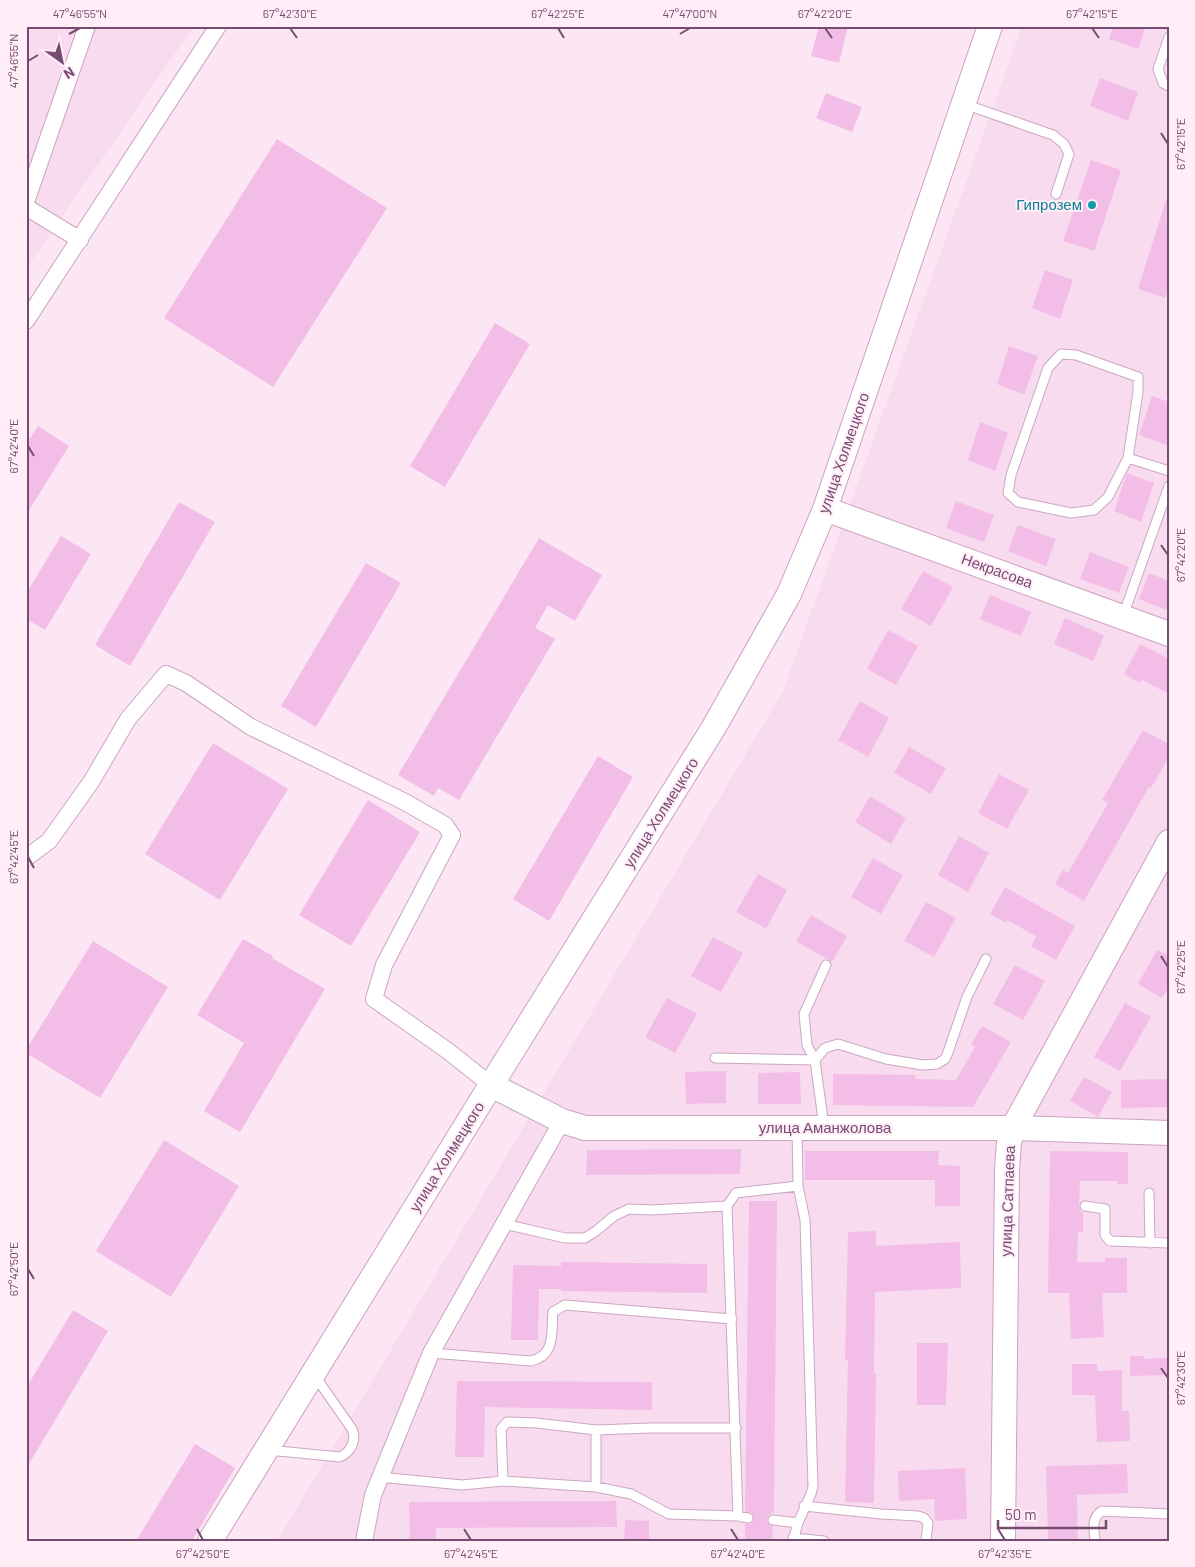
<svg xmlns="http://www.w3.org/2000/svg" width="1195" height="1567" viewBox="0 0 1195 1567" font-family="Barlow,sans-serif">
  <rect width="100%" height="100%" fill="#fde6f4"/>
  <path fill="#f9dbef" d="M26 26H194L26 269Z
    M1022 26H1169V1541H277L782 693Z"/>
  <path fill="#f2bee8" d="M819 26H848L839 63 811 56Z
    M1113 26H1146L1138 49 1109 39Z
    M1100 78 1138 92 1128 121 1090 106Z
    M826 93 862 107 852 132 816 118Z
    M277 139 387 208 273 387 164 318Z
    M1091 160 1121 170 1094 251 1063 241Z
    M1166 200H1169V287L1165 298 1138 289Z
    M1045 270 1073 280 1060 319 1032 308Z
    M495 323 530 344 445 487 410 466Z
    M1009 346 1038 356 1024 395 997 384Z
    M1152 396 1169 402V438L1166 445 1139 435Z
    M980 422 1008 433 995 471 968 460Z
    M38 426 69 446 26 515V444Z
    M1127 473 1154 483 1141 522 1114 511Z
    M956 501 994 515 984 542 946 528Z
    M179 502 215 522 130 666 95 645Z
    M1018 525 1056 539 1046 566 1008 551Z
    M61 536 91 554 45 630 26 619V594Z
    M539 538 602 575 575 621 548 605 535 628 555 639 459 800 438 788 434 796 398 775Z
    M1090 552 1129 567 1119 593 1080 579Z
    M366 563 401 583 316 727 281 706Z
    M923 571 953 587 931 626 901 609Z
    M1149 573 1169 581V611L1139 599Z
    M990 595 1031 612 1021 636 980 619Z
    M1065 618 1103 635 1104 636 1093 661 1054 644Z
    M888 630 918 646 896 685 867 669Z
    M1140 644 1169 659V694L1142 680 1140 683 1124 674Z
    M860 701 889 718 868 757 838 740Z
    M1143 730 1169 744V757L1151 788 1149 787 1084 901 1055 884 1063 870 1068 873 1108 803 1102 800Z
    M213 743 288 789 220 900 145 854Z
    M909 747 946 768 931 794 894 773Z
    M598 756 633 777 549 921 513 899Z
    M999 774 1029 790 1007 829 978 813Z
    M870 796 906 818 891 844 855 822Z
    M368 800 420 832 351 946 299 915Z
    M959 836 989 853 968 892 938 875Z
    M873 858 903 875 881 914 851 897Z
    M758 874 787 890 766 929 736 912Z
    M1005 887 1075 926 1056 960 1031 946 1036 936 1007 920 1006 923 990 914Z
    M926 902 956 918 934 957 904 941Z
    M811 915 847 936 832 962 796 941Z
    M713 937 743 953 721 992 691 976Z
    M243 939 273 956 272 958 325 989 240 1132 204 1111 244 1043 197 1015Z
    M93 941 168 987 100 1098 26 1053V1050Z
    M1157 950 1169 956V986L1162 998 1138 984Z
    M1015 965 1045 981 1023 1020 993 1004Z
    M667 998 697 1014 675 1053 645 1037Z
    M1125 1003 1151 1017 1120 1071 1094 1057Z
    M982 1026 1011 1042 973 1107 833 1105V1074L915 1075V1079L956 1080 975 1047 971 1044Z
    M726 1071V1103L686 1104 685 1072Z
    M800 1072 801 1104H758V1073Z
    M1084 1077 1112 1092 1098 1117 1070 1101Z
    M1169 1079V1107L1121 1108V1080Z
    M164 1140 239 1186 171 1297 96 1251Z
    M741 1149 740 1174 586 1175 587 1150Z
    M805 1151H939L938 1165 960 1166V1206H935V1180H805Z
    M1050 1151 1128 1152V1184H1117V1181H1080L1079 1206 1080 1211 1083 1212V1232H1078L1077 1262H1105V1258H1127V1293H1102L1104 1337 1071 1339 1069 1293H1048Z
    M749 1201H777L774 1511 768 1516 767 1520 769 1525 773 1526 772 1541H745V1524H750L754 1519 752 1513 745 1511Z
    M876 1231V1246L960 1242 961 1288 875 1292 874 1374H876L874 1503 845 1502 848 1360H845L848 1232Z
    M561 1262 707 1264V1293L561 1291V1289H539L538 1340H511L513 1265 561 1266Z
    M73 1310 108 1331 26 1469V1388Z
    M917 1343H948L946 1405H917Z
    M1130 1356H1143L1144 1359 1169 1358V1375L1130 1376Z
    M1072 1364H1097V1371L1122 1370V1411H1129L1130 1441 1097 1442 1095 1395H1072Z
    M457 1381 652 1382V1410L485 1407 484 1457H455Z
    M195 1444 235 1468 192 1541H136Z
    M1127 1464 1128 1493 1077 1495 1078 1541H1048L1046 1466Z
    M965 1468 967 1519 935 1521 934 1499 899 1501 898 1471Z
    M616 1501 617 1527 436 1528V1541H410L409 1502Z
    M625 1520 649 1521V1541H624Z"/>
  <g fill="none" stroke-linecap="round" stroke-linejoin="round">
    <defs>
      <path id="lane" d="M1169 37 1158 69 1163 83 1169 86
        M964 104 1053 135 1064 144 1069 154 1056 194
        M1061 354 1076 355 1138 377V392L1128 458 1108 497 1094 510 1071 513 1018 502 1008 493 1011 475 1048 368Z
        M1128 458 1169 471
        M1123 616 1169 486
        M715 1058 815 1060 825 1048 838 1044 886 1059 923 1065 937 1064 945 1059 947 1055 967 997 986 959
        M824 1127 815 1060 807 1045 804 1014 826 965
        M1149 1193 1150 1243
        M1085 1206 1105 1209V1235L1110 1241 1169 1243
        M504 1224 565 1238H585L596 1231 614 1216 629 1209 652 1210 727 1206
        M431 1353 531 1361C556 1355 551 1333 553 1312L565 1305 732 1319
        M596 1430V1487
        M268 1450 340 1457C351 1452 357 1440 352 1429L315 1376
        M379 1477 462 1485 503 1481 596 1487 631 1494 669 1514 738 1516 748 1518
        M503 1481 501 1429 507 1422 537 1423 596 1430 650 1428H736
        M804 1506 881 1514 918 1516 924 1518 928 1523 926 1541
        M738 1516 727 1206 736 1193 798 1186
        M773 1520 798 1523
        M793 1538 824 1541
        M793 1541 798 1523 811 1494 813 1486 805 1220 798 1186 797 1128
        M1095 1541C1094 1529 1091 1518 1102 1511L1169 1514"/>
      <path id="street" d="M26 202 87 26
        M26 207 80 240
        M26 321 218 26
        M26 858 49 841 91 782 128 719 166 674 186 683 251 727 405 802 445 825 452 835 384 965 374 999 448 1051 491 1085
        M364 1541 373 1495 431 1353 562 1121"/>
      <path id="secondary" d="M825 509 1169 634
        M491 1085 562 1121 585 1128H1013L1169 1133
        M210 1541 491 1085 714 727 789 594 825 509 990 26
        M1003 1541 1007 1168 1009 1143 1013 1128 1169 842"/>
    </defs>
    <use href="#lane" stroke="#caa7c2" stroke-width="11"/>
    <use href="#street" stroke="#caa7c2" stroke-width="18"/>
    <use href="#secondary" stroke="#cba2c1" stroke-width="26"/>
    <use href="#lane" stroke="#fff" stroke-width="9"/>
    <use href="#street" stroke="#fff" stroke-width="16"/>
    <use href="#secondary" stroke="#fff" stroke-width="24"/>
  </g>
  <path fill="none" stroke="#764b70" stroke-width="2" d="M290 28 297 38M558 28 564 38M825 28 832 38M1092 28 1099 38M69 34 80 28M680 34 690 28M28 61 38 55M1161 133 1168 144M28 446 34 456M1161 545 1168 555M28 857 34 868M1161 956 1168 967M28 1269 34 1279M1161 1368 1168 1378M197 1529 203 1540M464 1529 471 1540M731 1529 738 1540M998 1529 1005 1540"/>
  <circle fill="#0f9aa8" stroke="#ffedf8" stroke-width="2" cx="1092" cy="205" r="5"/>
  <g text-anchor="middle" stroke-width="4" stroke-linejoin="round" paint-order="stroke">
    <g font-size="15" fill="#0d838f" stroke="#ffedf8" text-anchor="end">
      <text x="1082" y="210">Гипрозем</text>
    </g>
    <g font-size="15" fill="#764b70" stroke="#ffedf8">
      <text transform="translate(844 453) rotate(-71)" y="5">улица Холмецкого</text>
      <text transform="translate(997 571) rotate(20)" y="5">Некрасова</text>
      <text transform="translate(661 813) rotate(-58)" y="5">улица Холмецкого</text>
      <text x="825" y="1133">улица Аманжолова</text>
      <text transform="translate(447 1157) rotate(-58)" y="5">улица Холмецкого</text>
      <text transform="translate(1008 1201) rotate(-88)" y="5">улица Сатпаева</text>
    </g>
  </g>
  <rect width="1195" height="1567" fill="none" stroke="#ffedf8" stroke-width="55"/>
  <g transform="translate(62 62) rotate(147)" stroke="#ffedf8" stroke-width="4" paint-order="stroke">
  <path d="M0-4L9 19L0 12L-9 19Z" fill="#764b70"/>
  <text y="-8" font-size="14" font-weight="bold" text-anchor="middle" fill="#764b70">N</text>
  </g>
  <path d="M998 1520v8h108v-8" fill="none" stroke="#764b70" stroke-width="2.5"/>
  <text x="1005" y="1520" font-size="15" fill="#764b70" stroke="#ffedf8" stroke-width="4" paint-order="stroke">50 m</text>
  <rect x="28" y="28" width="1140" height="1512" fill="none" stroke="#764b70" stroke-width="2"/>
  <g font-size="12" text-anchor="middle" fill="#764b70">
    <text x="80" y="18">47°46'55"N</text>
    <text x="290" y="18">67°42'30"E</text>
    <text x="558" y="18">67°42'25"E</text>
    <text x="690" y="18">47°47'00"N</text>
    <text x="825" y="18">67°42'20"E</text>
    <text x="1092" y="18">67°42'15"E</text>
    <text transform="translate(14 61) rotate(-90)" y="4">47°46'55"N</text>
    <text transform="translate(1181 144) rotate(-90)" y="4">67°42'15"E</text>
    <text transform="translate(14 446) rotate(-90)" y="4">67°42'40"E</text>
    <text transform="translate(1181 555) rotate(-90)" y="4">67°42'20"E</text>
    <text transform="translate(14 857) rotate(-90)" y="4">67°42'45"E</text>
    <text transform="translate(1181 967) rotate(-90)" y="4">67°42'25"E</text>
    <text transform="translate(14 1269) rotate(-90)" y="4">67°42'50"E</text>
    <text transform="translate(1181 1378) rotate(-90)" y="4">67°42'30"E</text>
    <text x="203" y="1558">67°42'50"E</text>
    <text x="471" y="1558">67°42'45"E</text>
    <text x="738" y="1558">67°42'40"E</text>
    <text x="1005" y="1558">67°42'35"E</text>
  </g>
</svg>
